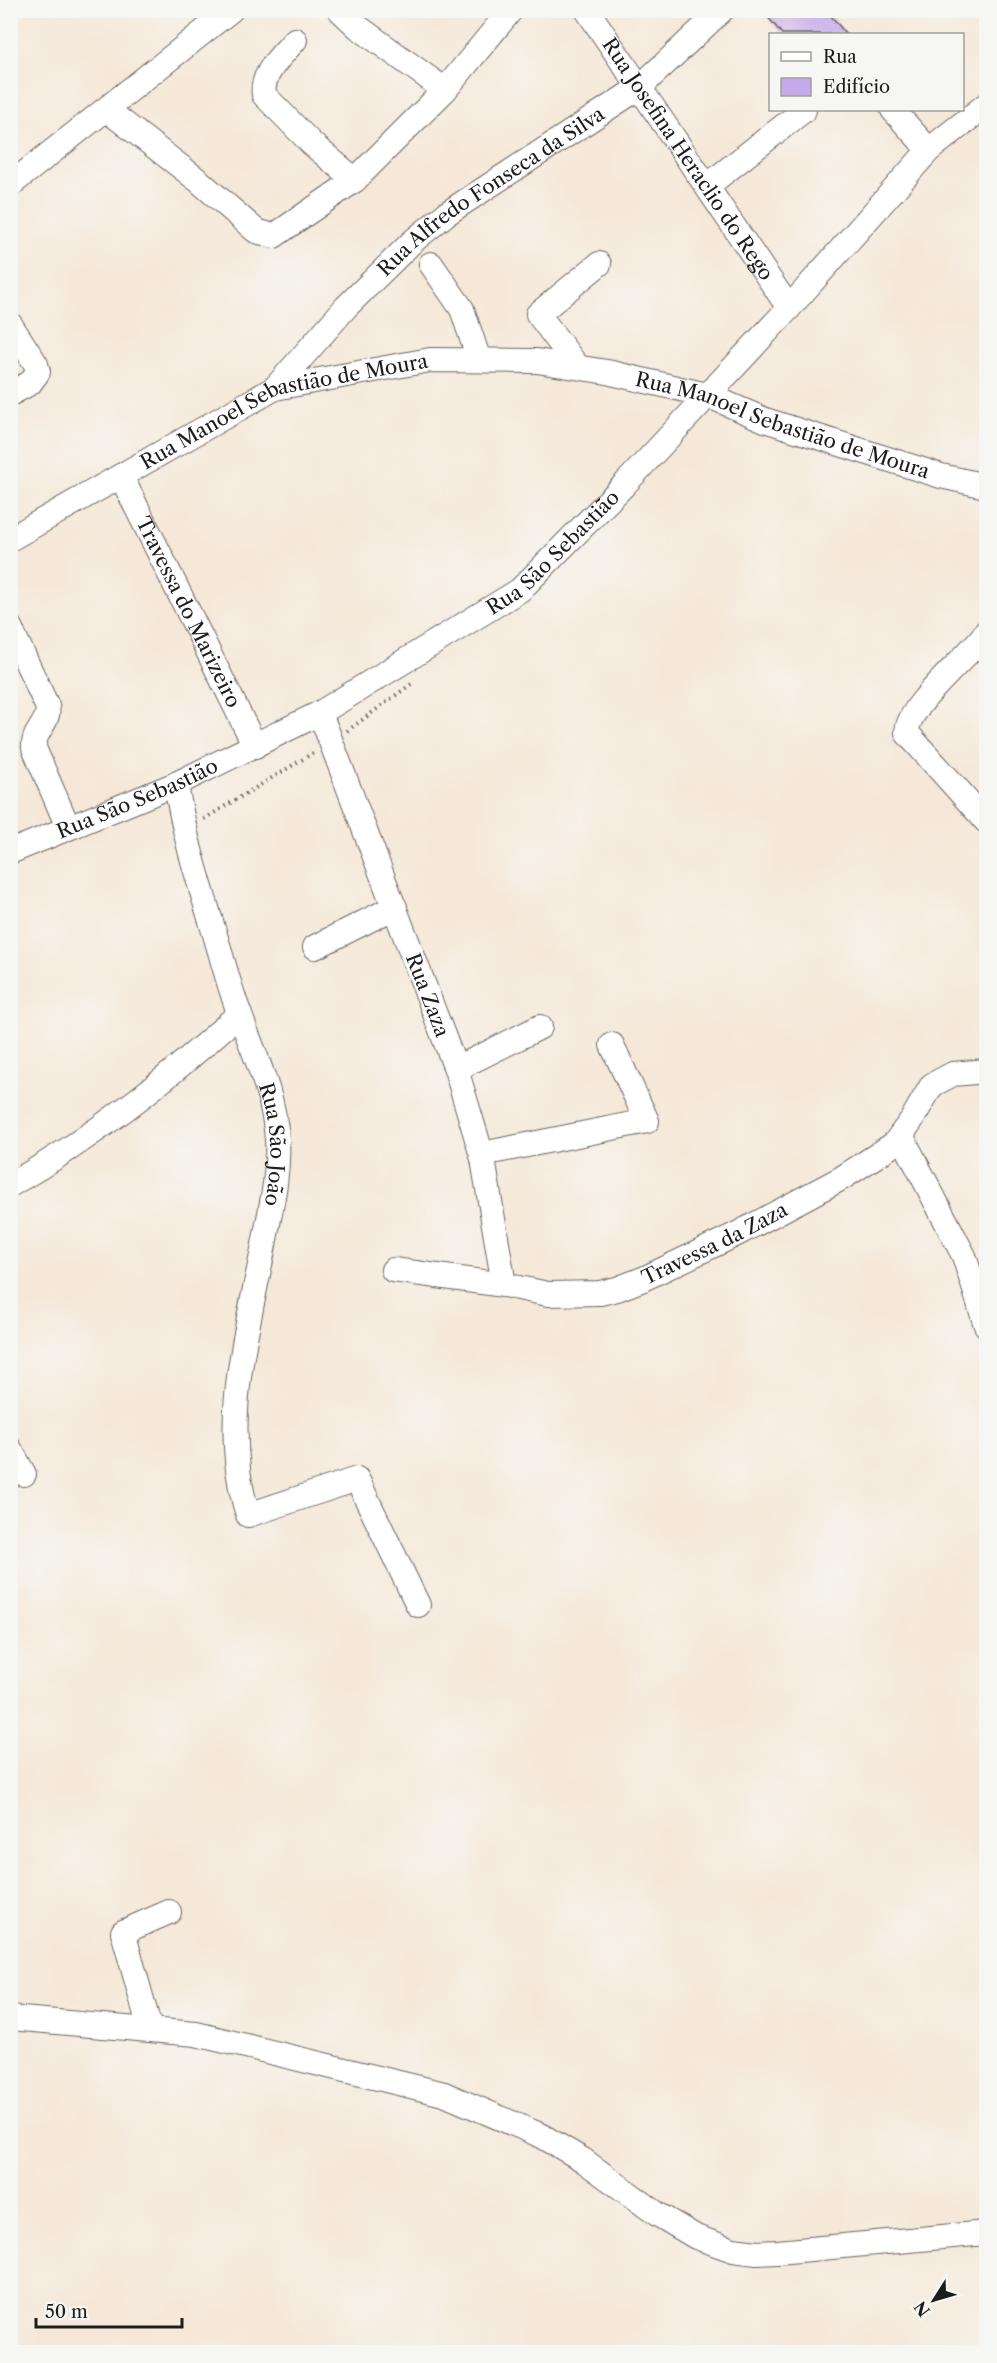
<svg xmlns="http://www.w3.org/2000/svg" width="997" height="2363" viewBox="0 0 997 2363" font-family="'Libre Caslon Text',serif">
  <rect width="100%" height="100%" fill="#f6f6f2"/>
  <filter id="ink" filterUnits="userSpaceOnUse"><feTurbulence type="fractalNoise" baseFrequency=".0167" numOctaves="2"/><feDisplacementMap in="SourceGraphic" scale="12" xChannelSelector="R" yChannelSelector="G"/><feConvolveMatrix kernelMatrix="1 2 1 2 8 2 1 2 1" color-interpolation-filters="sRGB"/></filter>
  <filter id="wash" filterUnits="userSpaceOnUse"><feTurbulence type="fractalNoise" baseFrequency=".008" numOctaves="4" result="noise"/><feDisplacementMap in="SourceGraphic" scale="24" xChannelSelector="R" yChannelSelector="G"/><feGaussianBlur stdDeviation="1.35" result="paint"/><feColorMatrix in="noise" values="0 0 0 0 0 0 0 0 0 0 0 0 0 0 0 0 0 1.4 0 .05"/><feComposite in="paint" operator="in"/></filter>
  <g filter="url(#wash)">
    <rect width="100%" height="100%" fill="#f5e8d8"/>
    <g id="blocks">
      <path fill="#c5a9eb" d="M762 10H826L846 34H782Z"/>
    </g>
  </g>
  <g filter="url(#ink)">
    <use href="#blocks" fill-opacity="0" stroke="#68635e" stroke-width="1.5"/>
    <g fill="none" stroke-linecap="round" stroke-linejoin="round">
      <defs>
        <g id="minor">
          <path d="M340 10 358 27 445 90"/>
          <path id="s1" d="M587 10 789 308"/>
          <path d="M295 40C283 54 260 74 264 95L312 144 355 180"/>
          <path d="M107 110 199 181 256 231 274 236 355 180 445 90 511 10"/>
          <path d="M893 110 929 150"/>
          <path d="M10 185 231 10"/>
          <path d="M707 186 804 110"/>
          <path d="M431 264 462 309 479 360"/>
          <path d="M10 324 36 364 38 372 30 383 10 394"/>
          <path d="M577 366 538 314 599 264"/>
          <path id="s2" d="M275 388 346 307 412 242 446 214 640 87 722 10"/>
          <path id="s3" d="M121 476 255 746"/>
          <path id="s4" d="M10 539 275 388 430 360 537 361 607 372 707 395 765 420 941 476 986 486"/>
          <path d="M10 627 47 706C51 723 32 731 34 748L68 827"/>
          <path d="M986 632C969 657 906 706 907 733L986 821"/>
          <path id="s5" d="M320 713 456 1069 483 1159 504 1285"/>
          <path id="s6" d="M176 784C184 835 198 879 213 928 222 957 229 987 240 1015 255 1057 274 1094 277 1140 279 1172 272 1203 266 1234 249 1328 218 1420 248 1515L357 1479 418 1605"/>
          <path id="s7" d="M10 852 176 784 320 713 520 590 626 483 789 308 929 150 986 105"/>
          <path d="M315 947 395 907"/>
          <path d="M456 1069 540 1027"/>
          <path d="M901 1135 964 1256 986 1325"/>
          <path d="M482 1154 647 1121 612 1045"/>
          <path d="M10 1185C96 1136 166 1080 239 1014"/>
          <path id="s8" d="M393 1270 504 1285 548 1294 600 1293 617 1289 643 1279 737 1234 842 1178 894 1144 911 1121 932 1085 953 1074 986 1071"/>
          <path d="M10 1449 24 1474"/>
          <path d="M10 2018 196 2034 444 2094 542 2136 583 2160 657 2214 696 2237 733 2250 757 2253 777 2252 986 2233"/>
          <path d="M150 2029 123 1932 169 1912"/>
        </g>
      </defs>
      <use href="#minor" stroke="#68635e" stroke-width="26"/>
      <path stroke="#68635e" stroke-width="4" stroke-dasharray="1.5 4.5" stroke-linecap="butt" d="M347 731 414 682
        M204 819 313 753"/>
      <use href="#minor" stroke="#fff" stroke-width="24"/>
    </g>
  </g>
  <g text-anchor="middle" stroke-width="5" stroke-linejoin="round" paint-order="stroke">
    <g font-size="20" fill="#1c1c1c" stroke="#f6f6f2">
      <text dy="7" stroke="none"><textPath href="#s1" startOffset="180">Rua Josefina Heraclio do Rego</textPath></text>
      <text dy="7" stroke="none"><textPath href="#s2" startOffset="294">Rua Alfredo Fonseca da Silva</textPath></text>
      <text dy="7" stroke="none"><textPath href="#s4" startOffset="306">Rua Manoel Sebastião de Moura</textPath></text>
      <text dy="7" stroke="none"><textPath href="#s4" startOffset="824">Rua Manoel Sebastião de Moura</textPath></text>
      <text dy="7" stroke="none"><textPath href="#s7" startOffset="624">Rua São Sebastião</textPath></text>
      <text dy="7" stroke="none"><textPath href="#s3" startOffset="152">Travessa do Marizeiro</textPath></text>
      <text dy="7" stroke="none"><textPath href="#s7" startOffset="138">Rua São Sebastião</textPath></text>
      <text dy="7" stroke="none"><textPath href="#s5" startOffset="302">Rua Zaza</textPath></text>
      <text dy="7" stroke="none"><textPath href="#s6" startOffset="375">Rua São João</textPath></text>
      <text dy="7" stroke="none"><textPath href="#s8" startOffset="334">Travessa da Zaza</textPath></text>
    </g>
  </g>
  <rect width="997" height="2363" fill="none" stroke="#f6f6f2" stroke-width="36"/>
  <rect x="769" y="33" width="195" height="78" fill="#f6f6f2" stroke="#9f9f9c" stroke-width="1.5"/>
  <rect x="781" y="52" width="30" height="9" fill="#ffffff" stroke="#9f9f9c" stroke-width="1.5"/>
  <text x="823" y="63" font-size="18" fill="#1c1c1c">Rua</text>
  <rect x="781" y="78" width="30" height="18" fill="#c5a9eb" stroke="#9f9f9c" stroke-width="1.5"/>
  <text x="823" y="93" font-size="18" fill="#1c1c1c">Edifício</text>
  <g transform="translate(934 2300) rotate(233)" stroke="#f6f6f2" stroke-width="4.5" paint-order="stroke">
  <path d="M0-4.5L10 22L0 15L-10 22Z" fill="#1c1c1c"/>
  <text y="-9" font-size="16" font-weight="bold" text-anchor="middle" fill="#1c1c1c">N</text>
  </g>
  <path d="M36 2318v9h146v-9" fill="none" stroke="#1c1c1c" stroke-width="3"/>
  <text x="45" y="2318" font-size="18" fill="#1c1c1c" stroke="#f6f6f2" stroke-width="4.5" paint-order="stroke">50 m</text>
</svg>
